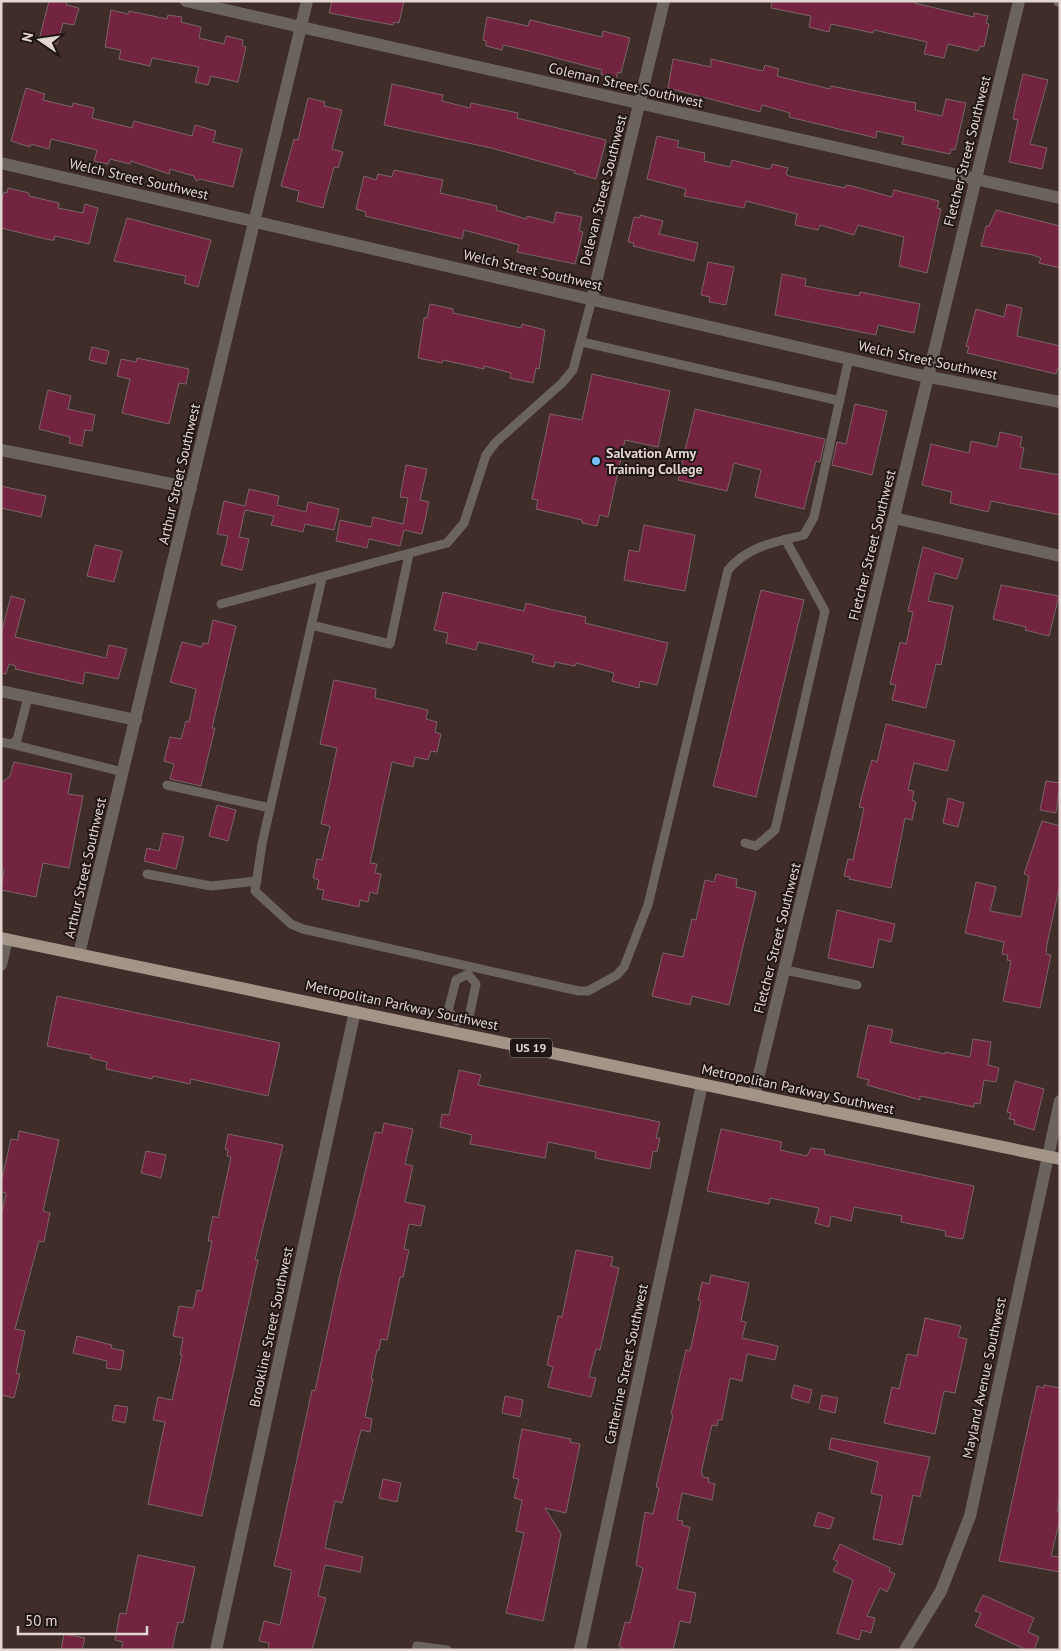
<svg xmlns="http://www.w3.org/2000/svg" width="1061" height="1651" viewBox="0 0 1061 1651" font-family="'PT Sans',sans-serif">
  <rect width="100%" height="100%" fill="#402c28"/>
  <path fill="#722440" stroke="#796369" d="M49 1H67L66 5 79 8 74 25 63 23 57 44 39 40Z
    M332 1H404L399 23 394 22 393 25 329 13Z
    M772 1H915L914 3 974 17V13L988 16 986 23 989 24 984 47 980 46 978 51 948 44 944 58 924 54 927 42 874 30 873 33 831 24 829 32 809 27 811 16 771 8Z
    M111 10 128 14 129 11 167 19 168 15 182 17 181 22 201 27 199 38 224 44 226 36 243 40 242 46 246 47 238 82 211 76 208 85 195 82 199 67 152 58 150 66 119 59 121 50 105 47Z
    M487 17 528 26 530 20 602 37 603 31 630 38 621 73 618 72 616 78 601 74 602 70 529 51 503 45 502 50 486 46V41L483 40Z
    M673 59 711 67V59L763 71 765 65 779 69 777 76 830 89 831 86 916 103 915 110 942 116 946 99 966 103 955 150 951 149 950 154 902 144 904 137 877 131 876 138 789 117 790 113 762 105 760 112 668 88Z
    M1023 74 1048 80 1030 144 1047 148 1042 169 1009 162 1018 120 1013 119 1015 108Z
    M392 84 443 95 442 101 470 108 471 103 518 113 517 118 606 140 596 179 574 173 575 171 491 148 384 125Z
    M26 88 45 94 43 100 72 107 73 103 94 108 92 118 132 128 134 121 192 136 195 125 216 131 213 142 242 149 233 187 200 179 196 181 194 176 170 169 169 174 131 161 130 164 110 159 108 164 94 161 97 150 51 139 49 149 31 144 30 147 11 141Z
    M308 98 325 102 324 106 342 110 332 149 343 152 338 168 334 167 323 208 297 201 299 191 281 186 294 139 298 140Z
    M657 136 679 141 677 147 705 153 704 161 730 167 732 160 768 169 771 168 772 164 788 168 786 174 789 176 845 188 846 185 852 186 892 197 894 190 939 201 937 208 941 209 927 273 899 266 904 237 858 225 854 235 820 225 818 230 795 225 797 214 746 201 744 208 684 196 686 189 647 179Z
    M394 170 443 180 440 193 497 206 496 210 526 219 527 216 554 223 556 212 582 217 579 231 583 232 575 264 517 252 519 245 464 230 462 239 365 216 366 212 356 209 364 176 376 180 378 174 392 177Z
    M8 188 29 193V196L59 203 58 208 83 213 85 204 98 208 89 244 55 236 54 240H50L1 228V202L4 192 7 193Z
    M996 210 1060 226V268L1039 263 1041 258 1033 255 981 246 986 226H989Z
    M640 215 663 221 659 234 698 243 694 261 633 246 634 243 628 242 634 217 640 218Z
    M127 218 211 240 198 287 184 283 186 276 114 261Z
    M708 262 734 267 726 305 709 302 710 297 701 295Z
    M782 274 806 279 805 286 859 296 860 292 920 304 914 333 878 325 876 335 775 315Z
    M430 304 453 309V313L521 328 522 324 545 330 539 369 536 368 533 383 510 378 511 373 484 366V369L443 360 442 363 418 358 424 318H427Z
    M1007 304 1022 308 1017 336 1060 346V369L1058 368 1056 374 967 353 969 347 966 346 976 309 1004 317Z
    M92 347 109 351 106 364 89 360Z
    M137 358 189 369 186 384 179 383 169 424 122 413 130 379 117 376 121 359 136 362Z
    M592 374 670 391 658 447 625 440 608 517 600 515 597 526 582 523V520L536 509 538 500 532 499 550 414 582 420Z
    M48 390 71 396 68 409 95 415 92 431 85 430 82 446 69 443 70 437 39 429Z
    M855 404 887 411 872 475 832 465 837 442 846 444Z
    M695 409 825 439 820 462 816 461 804 509 755 497 761 470 734 463 727 491 678 480Z
    M1000 432 1022 437 1020 447 1024 448 1020 468 1060 475V515L991 501 988 512 950 503 952 492 922 485 931 444 969 453 971 441 997 447Z
    M406 465 427 469 420 500 429 502 422 534 404 530 400 546 369 539 367 548 336 541 340 520 371 527 373 517 403 524 408 498 400 497Z
    M1 486 46 496 41 517 1 508Z
    M249 489 279 496 277 505 306 512 308 502 339 509 334 530 305 524 303 532 271 525 274 516 245 510 239 537 249 539 242 570 221 565 228 536 217 534 224 501 245 506Z
    M644 525 695 535 685 591 624 580 629 550 639 552Z
    M95 545 122 551 114 582 87 576Z
    M923 547 963 559 957 579 935 573 928 601 953 606 941 665 936 664 926 708 892 700 896 685 890 684 900 642 906 644 913 612 908 611Z
    M1001 585 1059 596 1049 636 1025 630 1026 627 993 619Z
    M761 590 804 600 756 797 713 786Z
    M443 592 524 611 526 603 549 609 586 617 585 623 668 643 657 685 640 681 639 688 612 681 614 673 576 663 575 666 555 662 554 667 532 662 534 655 478 642 476 650 446 643 448 633 434 630Z
    M11 596 25 600 15 637 106 658 109 645 127 649 118 679 85 672 83 684 15 669 16 666 9 664 6 674 1 673V634Z
    M213 620 236 626 212 728H215L201 786 170 779 174 764 164 761 170 737 181 739 186 721 189 722 196 689 170 682 182 642 202 647 203 643 208 644Z
    M334 680 376 689 375 698 428 710 426 719 437 722 435 732 441 734 437 752 431 751 428 760 415 757 413 767 392 762 370 863 377 864 375 873 381 874 377 894 370 892 368 902 360 900 359 907 322 899 324 890 317 889 319 880 313 878 317 859 322 860 330 826 321 824 337 748 320 744Z
    M886 724 955 741 947 771 914 763 908 790 914 791 912 800 916 802 912 820 905 818 891 888 849 879 850 877 844 876 848 859 853 860 864 808 859 807 866 780 872 760 877 762Z
    M14 762 72 774 68 794 83 796 69 868 43 863 36 897 1 890 4 870 1 869V783L10 776Z
    M1046 781 1060 783 1056 813 1040 810Z
    M948 798 964 803 958 827 943 823Z
    M217 805 236 810 228 841 209 836Z
    M1042 821 1060 826V884L1047 944 1046 954 1051 955 1040 1008 1003 1001 1011 961 1007 960 1008 955 1002 954 1004 942 965 933 976 882 996 887 990 911 1021 917 1029 876 1024 874Z
    M163 833 184 837 176 869 144 861 147 848 159 851Z
    M716 874 737 879 736 887 756 892 729 1005 692 996 690 1005 652 996 663 953 683 957 692 919 696 920 705 880 714 882Z
    M837 910 895 924 891 942 879 939 873 968 828 958Z
    M57 996 280 1043 268 1096 191 1079 190 1084 153 1076 152 1079 106 1069 107 1062 90 1058 91 1055 47 1046Z
    M868 1025 893 1030 890 1042 945 1054V1052L970 1057 973 1039 991 1042 988 1065 999 1068 996 1082 984 1080 980 1104 974 1103V1107L920 1096V1100L867 1085 869 1080 857 1077Z
    M459 1070 481 1075 478 1085 660 1122 656 1138H660L657 1152 653 1151 650 1169 595 1158 596 1152 548 1142 545 1158 470 1144 472 1135 440 1127 442 1114 449 1115Z
    M1015 1081 1044 1089 1034 1130 1014 1124 1015 1120 1009 1119 1011 1113 1007 1112Z
    M384 1123 413 1129 405 1164 413 1166 405 1202 425 1206 421 1226 409 1224 404 1249 409 1250 403 1277H400L387 1340 381 1339 379 1350H377L371 1379H373L365 1417 372 1419 370 1432 361 1430 342 1503 335 1501 325 1548 363 1557 360 1572 325 1565 318 1596 326 1598 312 1650H268L269 1643 259 1641 264 1621 280 1625 291 1575V1570L274 1566 312 1390 315 1391 339 1278 375 1132 382 1133Z
    M721 1129 782 1142 780 1150 807 1156 811 1148 825 1150 824 1154 974 1186 963 1239 945 1236 946 1231 901 1222 902 1216 854 1207 851 1221 831 1216 829 1227 815 1223 819 1208 770 1198 769 1204 707 1191Z
    M19 1131 59 1140 43 1211 50 1213 44 1242 39 1241 15 1329 25 1331 16 1373 20 1374 14 1398 1 1395V1216L6 1193 1 1192V1183L11 1139 18 1140Z
    M228 1134 283 1145 255 1260H258L202 1516 148 1504 165 1422 153 1420 158 1397 172 1400 182 1355H180L183 1338 173 1336 179 1306 193 1308 197 1290 202 1291 212 1241H208L213 1216 218 1218 231 1157 227 1156 228 1150 225 1149Z
    M146 1151 166 1155 161 1178 141 1173Z
    M576 1250 613 1257 611 1266 619 1268 600 1350 596 1349 589 1377 596 1378 591 1397 548 1387 553 1367 547 1365 558 1316 562 1317Z
    M711 1275 749 1283 741 1321 746 1322 742 1338 778 1346 775 1360 747 1354 742 1381 730 1378 722 1420H718L717 1426 712 1425 701 1473 703 1474 702 1477 709 1478 708 1482 715 1484 712 1500 682 1493 677 1520 683 1521 682 1525 690 1527 677 1589 696 1593 690 1623 680 1621 673 1650H626L619 1646 625 1622 630 1623 643 1568 636 1565 645 1512 653 1514 659 1488 656 1487 673 1415 671 1414 686 1350 690 1351 701 1301 698 1300 702 1282 709 1284Z
    M925 1318 961 1326 958 1337 967 1339 955 1393 944 1391 935 1434 884 1423 892 1387 899 1389 907 1354 917 1356Z
    M77 1336 112 1345 111 1348 124 1351 121 1370 106 1368 107 1361 73 1353Z
    M794 1385 812 1390 809 1403 791 1398Z
    M1044 1385 1060 1388V1496L1057 1511H1060V1519L1051 1556 1060 1557V1572L999 1561 1037 1386 1044 1388Z
    M822 1395 838 1398 835 1413 819 1409Z
    M505 1396 523 1400 520 1417 502 1413Z
    M115 1405 128 1407 125 1423 112 1420Z
    M522 1429 571 1439 570 1442 580 1444 566 1513 545 1508 561 1534 543 1621 506 1613 524 1533 516 1531 522 1500 514 1498 519 1479 513 1478Z
    M831 1438 930 1457 920 1497 913 1495 902 1545 873 1539 882 1496 871 1493 878 1462 829 1449Z
    M383 1479 401 1483 397 1502 379 1498Z
    M818 1512 834 1518 830 1529 814 1526Z
    M840 1544 890 1568 889 1571 895 1574 887 1592 880 1588 867 1616 875 1618 871 1633 862 1630 859 1640 837 1633 853 1580 833 1571 838 1562 833 1559Z
    M138 1555 195 1567 183 1623 178 1622 172 1650H121L123 1642 115 1640 120 1613 126 1614Z
    M983 1595 1034 1618 1028 1632 1039 1637 1034 1650H1027L975 1626 981 1613 975 1611Z
    M64 1634 85 1638 82 1650H61Z"/>
  <g fill="none" stroke-linecap="round" stroke-linejoin="round">
    <path stroke="#6b645e" stroke-width="9" d="M582 342 840 401
      M322 578 262 844 255 891 291 924 303 929 579 991H588L617 975 624 967 648 905 728 570C748 546 775 542 804 535L814 517 849 358
      M221 604 447 543 464 523 486 455 496 442 562 383 573 370 592 299
      M311 625 390 644 409 554
      M1 742 11 744 17 740 28 697
      M11 744 123 772
      M167 785 270 808
      M745 843 756 846 775 830 825 611 785 539
      M147 874 211 886 257 881
      M785 970 857 985
      M457 1021 469 1017 476 984 468 974
      M457 1021 448 1011 456 980 468 974
      M416 1650 417 1646 447 1650"/>
    <path stroke="#6b645e" stroke-width="12" d="M186 1 1060 198
      M1059 1H1060
      M1 163 914 374 1060 402
      M592 299 664 1
      M1 450 191 488
      M894 518 1060 556
      M1 691 136 720
      M79 954 307 1
      M1 965 7 939
      M754 1095 1019 1
      M216 1650 355 1011
      M580 1650 702 1084
      M905 1650 941 1591 970 1516 1060 1101"/>
    <path stroke="#a39488" stroke-width="12" d="M1 938 1060 1159"/>
  </g>
  <circle fill="#74c0f6" stroke="#201715" stroke-width="2" cx="596" cy="461" r="5"/>
  <g text-anchor="middle" stroke-width="4" stroke-linejoin="round" paint-order="stroke">
    <rect fill="#201715" stroke="#a89c99" stroke-width="1" x="510" y="1038.5" width="42" height="19" rx="4"/>
    <g font-size="12" font-weight="bold" fill="#e2d5d2">
      <text x="531" y="1052">US 19</text>
    </g>
    <g font-size="14" fill="#e2d5d2" stroke="#201715">
      <text transform="translate(626 85) rotate(13)" y="5">Coleman Street Southwest</text>
      <text transform="translate(967 151) rotate(-76)" y="5">Fletcher Street Southwest</text>
      <text transform="translate(139 179) rotate(13)" y="5">Welch Street Southwest</text>
      <text transform="translate(603 190) rotate(-76)" y="5">Delevan Street Southwest</text>
      <text transform="translate(533 270) rotate(13)" y="5">Welch Street Southwest</text>
      <text transform="translate(928 360) rotate(12)" y="5">Welch Street Southwest</text>
      <text transform="translate(179 474) rotate(-77)" y="5">Arthur Street Southwest</text>
      <text transform="translate(872 545) rotate(-76)" y="5">Fletcher Street Southwest</text>
      <text transform="translate(85 868) rotate(-77)" y="5">Arthur Street Southwest</text>
      <text transform="translate(777 938) rotate(-76)" y="5">Fletcher Street Southwest</text>
      <text transform="translate(402 1005) rotate(12)" y="5">Metropolitan Parkway Southwest</text>
      <text transform="translate(798 1089) rotate(12)" y="5">Metropolitan Parkway Southwest</text>
      <text transform="translate(271 1327) rotate(-78)" y="5">Brookline Street Southwest</text>
      <text transform="translate(626 1364) rotate(-78)" y="5">Catherine Street Southwest</text>
      <text transform="translate(984 1378) rotate(-78)" y="5">Mayland Avenue Southwest</text>
    </g>
    <g font-size="14" font-weight="bold" fill="#e2d5d2" stroke="#201715" text-anchor="start">
      <text x="606" y="458">Salvation Army<tspan x="606" dy="16">Training College</tspan></text>
    </g>
  </g>
  <rect width="1061" height="1651" fill="none" stroke="#e2d5d2" stroke-width="5"/>
  <g transform="translate(40 40) rotate(283)" stroke="#201715" stroke-width="4" paint-order="stroke">
  <path d="M0-4L9 19L0 12L-9 19Z" fill="#e2d5d2"/>
  <text y="-8" font-size="14" font-weight="bold" text-anchor="middle" fill="#e2d5d2">N</text>
  </g>
  <path d="M18 1626v8h129v-8" fill="none" stroke="#e2d5d2" stroke-width="2.5"/>
  <text x="25" y="1626" font-size="15" fill="#e2d5d2" stroke="#201715" stroke-width="4" paint-order="stroke">50 m</text>
</svg>
